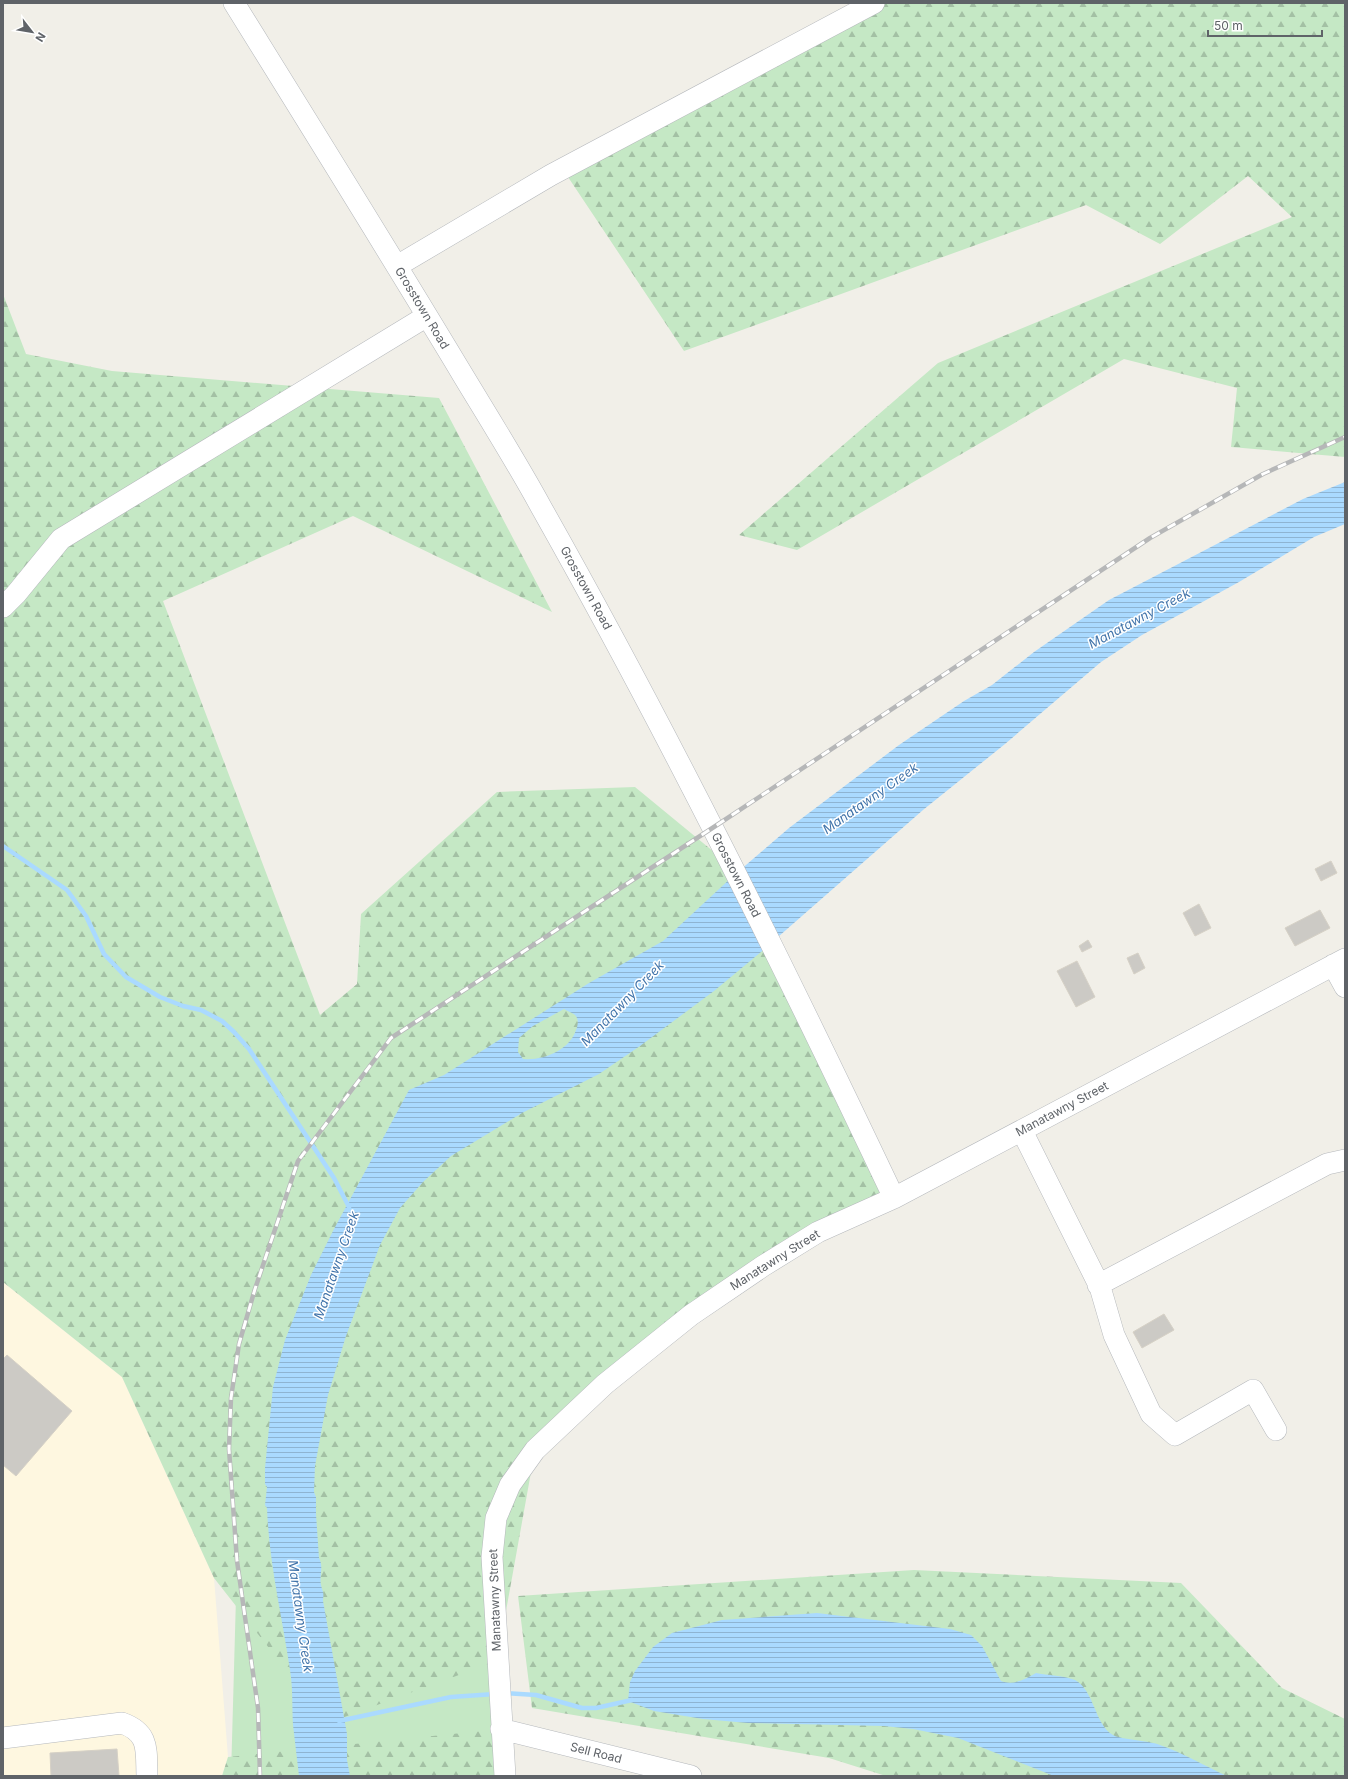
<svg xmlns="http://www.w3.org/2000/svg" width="1348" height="1779" viewBox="0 0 1348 1779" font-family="Inter,sans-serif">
  <defs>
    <pattern id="forest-firs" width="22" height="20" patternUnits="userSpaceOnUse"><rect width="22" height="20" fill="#c5e8c5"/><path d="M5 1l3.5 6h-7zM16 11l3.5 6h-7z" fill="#a3c0a4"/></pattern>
    <pattern id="water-rules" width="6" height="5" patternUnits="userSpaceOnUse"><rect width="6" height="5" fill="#aadaff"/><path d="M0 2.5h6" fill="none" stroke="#8eb4d2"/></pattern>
  </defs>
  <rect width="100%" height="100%" fill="#f1efe8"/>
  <path fill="#fef7e0" d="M3 1282 122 1377 214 1578 228 1757 222 1776H3Z"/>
  <path fill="#c5e8c5" d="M492 1557 503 1776H231L237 1561Z"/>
  <path fill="url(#forest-firs)" d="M864 3H1345V457L1231 447 1237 388 1124 359 797 550 739 535 938 363 1292 217 1248 176 1160 244 1086 205 684 351 560 165Z
    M3 294 26 354 112 371 439 398 552 612 353 516 163 601 320 1015 357 984 361 914 497 792 635 787 731 866 894 1198 691 1315 535 1450 497 1661 328 1723 214 1578 122 1377 3 1282Z
    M914 1570 1181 1583 1282 1688 1345 1719V1776H886L829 1758 532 1708 518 1596Z
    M501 1729 499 1776H222L228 1757Z"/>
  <path fill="url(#water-rules)" fill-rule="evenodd" d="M1345 482V524L1314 537 1239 582 1142 635 1101 662 1005 744 923 810 761 952 714 991 640 1046 599 1074 522 1113 451 1156 423 1182 400 1208 380 1245 346 1336 328 1395 315 1466 314 1492 316 1497V1514L319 1558C324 1567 319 1576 321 1585 323 1594 324 1590 323 1601L347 1734V1760L350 1776H299C297 1759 295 1742 293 1725 292 1707 293 1688 290 1670 282 1615 269 1564 267 1508L265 1505 267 1487 265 1484V1468L273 1387 285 1340 311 1275 334 1229 409 1090 444 1075 589 983 663 941 732 877 789 828 899 745 964 701 992 685 1034 652 1109 600 1303 499ZM564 1009C567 1011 573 1013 575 1015 579 1019 578 1025 576 1030 570 1050 543 1061 523 1059L518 1052 519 1038 533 1026Z
    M817 1613 950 1629 971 1635 982 1646 1001 1681C1014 1686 1025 1679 1036 1673 1046 1675 1066 1676 1075 1680 1095 1691 1094 1724 1113 1735 1122 1740 1147 1740 1160 1745 1183 1753 1205 1766 1227 1776H1054L958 1738 913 1729 884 1726 748 1723 703 1719 654 1711 628 1701 630 1682 635 1671 653 1647 672 1633 722 1620Z"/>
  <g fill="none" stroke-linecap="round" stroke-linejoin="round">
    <path stroke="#aadaff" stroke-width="4.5" d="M3 846 67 890 86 916 104 954 126 977 160 997 183 1006 201 1010 222 1021 234 1032 249 1049 334 1178 349 1207
      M505 1693 536 1695 582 1708H596L632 1700
      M339 1721 451 1697 495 1694"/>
  </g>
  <path fill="#cccac5" stroke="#d6d1c6" d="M1331 861 1337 873 1321 881 1315 869Z
    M1199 904 1211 928 1195 936 1183 913Z
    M1320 910 1330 928 1295 946 1285 928Z
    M1088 940 1092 947 1082 952 1079 946Z
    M1138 953 1145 968 1134 974 1127 958Z
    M1077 961 1095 997 1076 1007 1057 971Z
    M1164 1314 1174 1330 1142 1348 1133 1332Z
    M7 1355 72 1411 16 1476 3 1465V1359Z
    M117 1749 119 1776H51L50 1753Z"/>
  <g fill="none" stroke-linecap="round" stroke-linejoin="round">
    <defs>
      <path id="minor" d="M234 3C311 127 389 252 464 377 490 420 517 463 541 507 668 732 783 964 894 1198
        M397 266 551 175 874 3
        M3 607 16 594 61 539 427 316
        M1333 965 1345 987
        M1022 1131 1100 1287 1114 1335 1151 1414 1175 1435 1253 1390 1276 1430
        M1098 1285 1327 1164 1345 1160
        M501 1729 691 1776
        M3 1738 122 1723C150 1733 146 1750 147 1776
        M505 1776 492 1557 496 1518 510 1485 535 1450 605 1384 691 1315 763 1266 818 1232 894 1198 1345 959"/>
    </defs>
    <use href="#minor" stroke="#b5b8bc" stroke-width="22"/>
    <use href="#minor" stroke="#fff" stroke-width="21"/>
    <defs>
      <path id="rail" d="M260 1776 258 1708 237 1561 229 1449 231 1398 239 1344 255 1289 298 1161 391 1038 720 823 1150 538 1263 474 1345 437"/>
    </defs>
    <use href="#rail" stroke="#b6b7b8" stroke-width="4.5"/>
    <use href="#rail" stroke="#fff" stroke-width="3" stroke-dasharray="9" stroke-linecap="butt"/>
  </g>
  <g text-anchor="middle" stroke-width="3" stroke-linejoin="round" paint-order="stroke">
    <g font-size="12" fill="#5f6368" stroke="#fff">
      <text transform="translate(422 308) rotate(59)" y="4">Grosstown Road</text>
      <text transform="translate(586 588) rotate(61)" y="4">Grosstown Road</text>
      <text transform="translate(736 875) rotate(63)" y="4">Grosstown Road</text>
      <text transform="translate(1062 1109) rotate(-28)" y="4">Manatawny Street</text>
      <text transform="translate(775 1260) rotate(-32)" y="4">Manatawny Street</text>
      <text transform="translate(495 1600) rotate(-92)" y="4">Manatawny Street</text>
      <text transform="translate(596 1753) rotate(14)" y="4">Sell Road</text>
    </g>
    <g font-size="13" font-style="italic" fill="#4174aa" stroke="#fff">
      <text transform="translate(1139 618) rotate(-28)" y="5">Manatawny Creek</text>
      <text transform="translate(870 798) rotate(-35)" y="5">Manatawny Creek</text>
      <text transform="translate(622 1003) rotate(-46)" y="5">Manatawny Creek</text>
      <text transform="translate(336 1265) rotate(-71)" y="5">Manatawny Creek</text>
      <text transform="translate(301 1616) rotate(82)" y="5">Manatawny Creek</text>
    </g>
  </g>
  <rect width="1348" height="1779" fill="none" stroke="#5f6368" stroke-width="8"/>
  <g transform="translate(32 32) rotate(121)" stroke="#ffffff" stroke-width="3" paint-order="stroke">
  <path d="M0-3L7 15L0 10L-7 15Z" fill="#5f6368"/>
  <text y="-6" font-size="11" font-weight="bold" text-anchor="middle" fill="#5f6368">N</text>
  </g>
  <path d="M1208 30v6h114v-6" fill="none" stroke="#5f6368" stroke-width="2"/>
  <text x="1214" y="30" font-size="12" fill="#5f6368" stroke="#ffffff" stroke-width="3" paint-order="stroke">50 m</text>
</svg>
